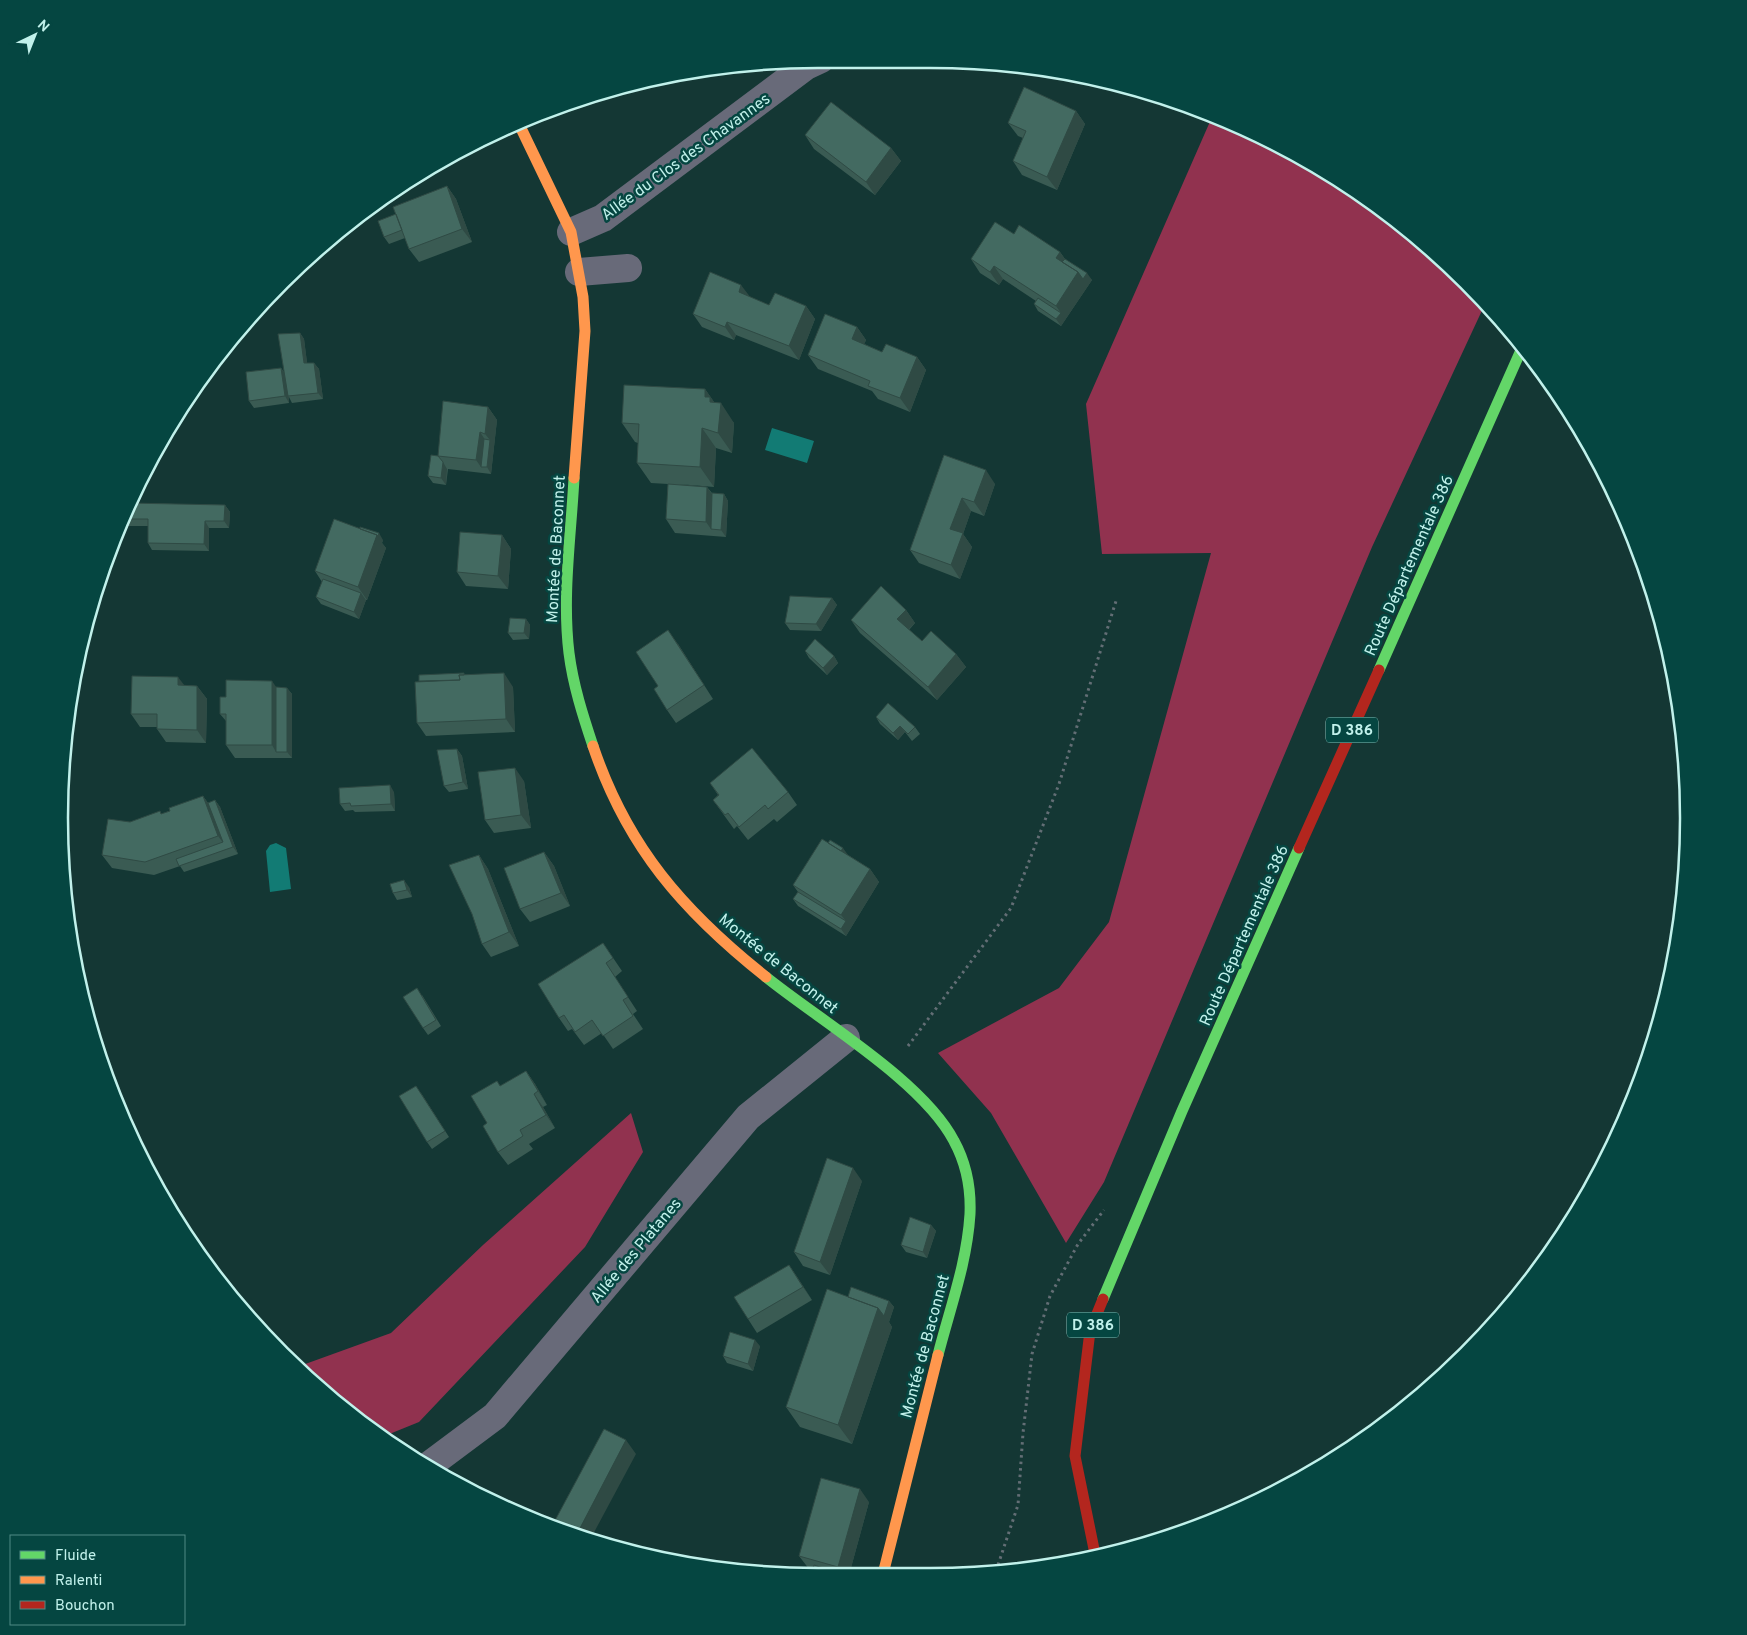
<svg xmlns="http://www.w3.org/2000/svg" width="1747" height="1635" viewBox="0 0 1747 1635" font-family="Overpass,sans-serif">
  <rect width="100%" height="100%" fill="#143734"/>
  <path fill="#91324f" d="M1212 117 1265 137 1391 215 1485 304 1372 547 1104 1182 1066 1243 991 1113 938 1053 1059 988 1109 922 1211 553 1102 554 1086 404Z
    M631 1113 643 1152 585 1247 419 1422 382 1437 297 1367 391 1333 483 1245Z"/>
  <path fill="#127b74" d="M1104 81 1126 85 1159 97C1145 107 1139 93 1126 89 1117 87 1111 88 1102 84Z
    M772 428 814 441 807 463 765 450Z
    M276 843 286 848 291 889 270 892 266 851 270 845Z"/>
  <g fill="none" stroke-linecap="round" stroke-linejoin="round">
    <path stroke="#636e75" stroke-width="3" stroke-dasharray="2.5 4" stroke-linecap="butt" d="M908 1046 1011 908 1059 784 1116 601
      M996 1571 1018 1505 1023 1433 1032 1354 1050 1296 1078 1244 1104 1210"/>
    <path stroke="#686a79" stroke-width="28" d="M571 232 603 218 806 66 821 59
      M579 272 628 268
      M428 1466 495 1416 748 1117 846 1038"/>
    <path stroke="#63d668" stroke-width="11" d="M574 478C571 536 562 595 569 653 573 685 583 716 593 746
      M1379 670 1522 348
      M766 977C819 1020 923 1081 954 1141 966 1163 971 1189 970 1214 967 1263 950 1308 938 1355
      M1103 1299 1182 1111 1299 848"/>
    <path stroke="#ff974d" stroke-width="11" d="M518 122 571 232 583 297 585 331 574 478
      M593 746C627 847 683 911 766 977
      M883 1574 938 1355"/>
    <path stroke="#b3261e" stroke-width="11" d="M1299 848 1379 670
      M1095 1554 1075 1456 1090 1331 1103 1299"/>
  </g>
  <path fill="#3a5b53" d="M1076 111 1085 124 1057 190 1022 175 1013 161 1023 138 1018 136 1008 123Z
    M805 135 891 148 901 161 875 195 814 149Z
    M447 186 456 199 472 242 419 262 409 249 405 238 389 244 384 237 396 214Z
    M1014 234 1060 252 1065 259 1092 280 1061 326 1038 311 1034 304 1036 301 1003 279 999 285 980 273 971 259Z
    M749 297 769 305 806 306 815 319 799 360 736 335 734 340 702 327 693 314Z
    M857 327 866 340 864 344 882 352 917 357 926 370 910 412 878 399 872 391 818 369 808 355Z
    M300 333 304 339 307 363H314L319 369 323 399 292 403 289 397V403L254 408 249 401 281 368 284 372Z
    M705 389 714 402 734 423 732 453 716 448 714 487 678 484 707 487 712 493 724 494 728 501 726 537 675 533 666 519 668 484 651 483 637 463 638 443 635 442 622 423Z
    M488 407 497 420 491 474 448 469 446 485 433 483 428 476 438 456Z
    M944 455 995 484 984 516 971 511 963 534 972 547 960 579 919 563 910 550Z
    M128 503 225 505 230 512 229 528H209V551L152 550 148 543V526H119L118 524Z
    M502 535 511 549 508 589 466 586 457 572Z
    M383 540 382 543 386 548 367 600H366L359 619 321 604 316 597 322 582 315 571Z
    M832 598 837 605 821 631 790 630 785 623Z
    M906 610 915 623 909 630 922 641 956 654 966 667 937 700 860 633 851 620Z
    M526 619 530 625 529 639 513 640 508 633Z
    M678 644 713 699 676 723 667 710 658 686Z
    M805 651 834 656 838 663 827 675 809 658Z
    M465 675 513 687 515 732 426 736 417 723Z
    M184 685 197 686 207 699 206 743 166 742 157 729V727H140L131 714Z
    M276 687 287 688 292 694V758H235L226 745V721L220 714 226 697Z
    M876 717 915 727 920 734 912 741 905 732 898 740 880 724Z
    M457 749 462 756 468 789 449 792 444 786Z
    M524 781 531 828 494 833 485 820Z
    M710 783 788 792 797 805 777 822 774 819 748 840 737 826 734 829 713 800 718 795Z
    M394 792 395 811 355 812 353 810 345 811 340 804Z
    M203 796 208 803 215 800 220 807 238 854 184 872 180 866 154 875 112 868 102 855 130 822 162 814Z
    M544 852 554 866 570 906 530 922 520 909Z
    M479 855 488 869 519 946 491 957 482 944Z
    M848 855 870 869 879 882 846 936 798 906 793 899 798 892 793 885Z
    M409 887 412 897 397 900 393 893Z
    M603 943 622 971 615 977 637 1011 633 1014 643 1029 613 1049 602 1033 584 1045 572 1029 568 1031 559 1018Z
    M422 995 441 1026 428 1035 423 1028Z
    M526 1071 535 1084 547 1105 543 1107 555 1128 529 1144 533 1149 508 1165 498 1152 487 1123 497 1081 500 1086Z
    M421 1093 449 1137 432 1149 427 1142Z
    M862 1181 830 1275 803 1266 794 1252Z
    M931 1225 936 1231 927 1258 906 1252 901 1245Z
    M789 1265 812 1300 757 1333 748 1319Z
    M848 1297 889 1301 894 1307 889 1322 892 1327 852 1444 800 1427 786 1407Z
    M760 1346 753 1371 727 1363 723 1356Z
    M869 1502 849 1575 817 1576 813 1570 809 1569 799 1556Z"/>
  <path fill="#2f4a44" d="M1076 111 1085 124 1057 190 1047 177Z
    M891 148 901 161 875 195 866 182Z
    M447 186 456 199 472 242 462 229Z
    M1060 252 1069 265 1067 269 1056 258Z
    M994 266 1003 279 999 285 990 272Z
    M1078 272 1087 273 1092 280 1061 326 1056 319 1061 313 1056 306Z
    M741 285 751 298 739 292Z
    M806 306 815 319 799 360 789 346Z
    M727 322 736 335 734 340 725 327Z
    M857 327 866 340 861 352 852 339Z
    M300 333 304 339 308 370 304 363Z
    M917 357 926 370 910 412 900 398Z
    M314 363 319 369 323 399 318 393Z
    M281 368 286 375 288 396 289 397V403L285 396Z
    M705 389 719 409 721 403 734 423 732 453 718 433 705 397Z
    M488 407 497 420 491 474 487 467 490 440 485 434Z
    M702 428 716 448 714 487 700 467Z
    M480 432 489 446 481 467 476 460Z
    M443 462 447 469 446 485 441 478Z
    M986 470 995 484 984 516 974 502Z
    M707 487 716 500 711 529 706 522Z
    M724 494 728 501 726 537 721 530Z
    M962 498 971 511 963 534 972 547 960 579 951 565 950 529Z
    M225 505 230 512 229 528 224 521Z
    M205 521 209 528V551L204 544Z
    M379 533 383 540 382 543 386 548 367 600 358 587 377 535Z
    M502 535 511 549 508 589 498 576Z
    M361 593 366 600 359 619 354 612Z
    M832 598 837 605 821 631 816 624Z
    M906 610 915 623 906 632 897 619Z
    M526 619 530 625 529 639 524 633Z
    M668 630 678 644 713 699 704 685Z
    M956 654 966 667 937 700 928 687Z
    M834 656 838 663 827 675 823 668Z
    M504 673 513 687 515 732 506 719Z
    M178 677 188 690 178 685Z
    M272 681 281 694 276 752 272 745Z
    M197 686 207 699 206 743 197 730Z
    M287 688 292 694V758L287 752Z
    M900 726 905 732 898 740 893 733Z
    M457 749 462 756 468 789 463 782Z
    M515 768 524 781 531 828 521 815Z
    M390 785 394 792 395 811 391 804Z
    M203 796 213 810 228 849 218 836Z
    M215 800 220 807 238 854 233 847Z
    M843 848 848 855 840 854Z
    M544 852 554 866 570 906 561 893Z
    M479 855 488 869 519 946 509 932Z
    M870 869 879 882 846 936 841 929 846 921 841 915Z
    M404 880 409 887 412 897 407 890Z
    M526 1071 535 1084 547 1105 538 1091Z
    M534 1094 543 1107 555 1128 546 1115Z
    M853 1168 862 1181 830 1275 820 1262Z
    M931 1225 936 1231 927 1258 923 1252Z
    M789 1265 798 1278 812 1300 803 1287Z
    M889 1301 894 1307 889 1322 892 1327 852 1444 838 1425 878 1308Z
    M755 1340 760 1346 753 1371 748 1364Z
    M626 1440 636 1454 591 1538 577 1534Z
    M860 1489 869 1502 849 1575H844L838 1567Z"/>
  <path fill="#436a61" stroke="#2f4a44" d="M1024 87 1076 111 1047 177 1013 161 1026 131 1008 123Z
    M831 102 891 148 866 182 805 135Z
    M447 186 462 229 409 249 393 207Z
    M396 214 402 230 384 237 378 221Z
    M995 222 1014 234 1019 225 1060 252 1056 258 1078 272 1056 306 994 266 990 272 971 259Z
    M1065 259 1087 273 1083 279 1078 272 1062 262Z
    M710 272 741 285 739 292 769 305 775 293 806 306 789 346 727 322 725 327 693 314Z
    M1038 298 1061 313 1056 319 1034 304Z
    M825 314 857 327 852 339 882 352 886 344 917 357 900 398 868 386 870 381 808 355Z
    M300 333 304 363H314L318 393 288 396 278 334Z
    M281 368 285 396 249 401 246 372Z
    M624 385 705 389V397H710V402L721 403 718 433 702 428 700 467 637 463 639 424 622 423Z
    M443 401 488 407 485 434 480 432 476 460 438 456Z
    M484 439 490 440 487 467H481Z
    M431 455 438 456 443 462 441 478 428 476Z
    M944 455 986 470 974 502 962 498 950 529 963 533 951 565 910 550Z
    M668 484 707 487 706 522 666 519Z
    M712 493 724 494 721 530 711 529Z
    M128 503 225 505 224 521H205L204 544 148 543V519H120Z
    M334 519 377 535 358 587 315 571Z
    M360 527 379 533 378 536 377 535 360 529Z
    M460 532 502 535 498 576 457 572Z
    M323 579 361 593 354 612 316 597Z
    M881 586 906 610 897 619 922 641 931 631 956 654 928 687 851 620Z
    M790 596 832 598 816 624 785 623Z
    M510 618 526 619 524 633H508Z
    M668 630 704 685 667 710 654 689 658 686 636 652Z
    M815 639 834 656 823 668 805 651Z
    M464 673V675H459L460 680 419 681V675Z
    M504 673 506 719 417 723 415 682 460 680 459 675Z
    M132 676 178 677V685L197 686V730L157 729V714H131Z
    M226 680 272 681V745H226V714H220V697H226Z
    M276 687 287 688V752H276Z
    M888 703 915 727 908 734 900 726 893 733 876 717Z
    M752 748 788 792 768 809 765 805 739 827 728 813 725 815 713 800 719 795 710 783Z
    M457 749 463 782 444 786 437 750Z
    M515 768 521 815 485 820 478 772Z
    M390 785 391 804 351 806 350 803 340 804 339 788Z
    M203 796 218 836 145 862 102 855 108 819 130 822 160 811 161 814 170 811 169 808Z
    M215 800 233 847 179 866 176 859 223 842 208 803Z
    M822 839 870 869 841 915 793 885Z
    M830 840 843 848 841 851 828 843Z
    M544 852 561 893 520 909 504 868Z
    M479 855 509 932 482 944 472 914 449 865Z
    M404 880 407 890 393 893 390 884Z
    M798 892 846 921 841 929 793 899Z
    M603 943 613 958 606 963 628 997 623 1000 633 1016 603 1036 592 1020 575 1032 564 1015 559 1018 538 984Z
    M417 988 436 1020 423 1028 403 997Z
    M526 1071 538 1091 534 1094 546 1115 520 1130 523 1136 498 1152 483 1126 487 1123 471 1096 497 1081 500 1086Z
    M416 1086 445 1131 427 1142 399 1096Z
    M827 1158 853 1168 820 1262 794 1252Z
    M910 1217 931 1225 923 1252 901 1245Z
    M789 1265 803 1287 748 1319 734 1297Z
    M851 1287 889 1301 884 1316 878 1308 848 1297Z
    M827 1289 878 1308 838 1425 786 1407Z
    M730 1332 755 1340 748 1364 723 1356Z
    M604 1429 626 1440 577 1534 552 1526Z
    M821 1478 860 1489 838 1567 799 1556Z
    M814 1565 842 1574V1575L817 1576H811Z"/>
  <g text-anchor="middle" stroke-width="5" stroke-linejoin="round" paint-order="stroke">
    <g fill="#054641" stroke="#89beb8" stroke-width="1">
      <rect x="1326" y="717.5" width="52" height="25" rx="4"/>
      <rect x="1067" y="1312.5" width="52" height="25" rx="4"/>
    </g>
    <g font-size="15" font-weight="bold" fill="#c1f1eb">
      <text x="1352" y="735">D 386</text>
      <text x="1093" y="1330">D 386</text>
    </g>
    <g font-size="16" fill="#c1f1eb" stroke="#054641">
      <text transform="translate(685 156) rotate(-36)" y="6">Allée du Clos des Chavannes</text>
      <text transform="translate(555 549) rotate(-87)" y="6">Montée de Baconnet</text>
      <text transform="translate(1408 565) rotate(-66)" y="6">Route Départementale 386</text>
      <text transform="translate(1243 935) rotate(-66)" y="6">Route Départementale 386</text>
      <text transform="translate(779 963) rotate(39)" y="6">Montée de Baconnet</text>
      <text transform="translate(635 1250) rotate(-50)" y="6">Allée des Platanes</text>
      <text transform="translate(924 1346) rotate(-75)" y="6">Montée de Baconnet</text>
    </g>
  </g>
  <path d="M0 0H1747V1635H0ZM818 68H930A750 750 0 0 1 1680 818V818A750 750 0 0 1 930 1568H818A750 750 0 0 1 68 818V818A750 750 0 0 1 818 68Z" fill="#054641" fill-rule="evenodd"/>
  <path fill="none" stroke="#c1f1eb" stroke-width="2.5" d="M818 68H930A750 750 0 0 1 1680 818V818A750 750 0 0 1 930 1568H818A750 750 0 0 1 68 818V818A750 750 0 0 1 818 68Z"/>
  <rect x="10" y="1535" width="175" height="90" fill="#054641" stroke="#508a85"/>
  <rect x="20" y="1551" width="25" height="8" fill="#63d668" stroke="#508a85"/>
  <text x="55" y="1560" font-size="15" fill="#c1f1eb">Fluide</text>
  <rect x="20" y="1576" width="25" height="8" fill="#ff974d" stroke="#508a85"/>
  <text x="55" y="1585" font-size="15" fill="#c1f1eb">Ralenti</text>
  <rect x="20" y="1601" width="25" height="8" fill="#b3261e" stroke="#508a85"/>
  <text x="55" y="1610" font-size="15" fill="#c1f1eb">Bouchon</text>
  <g transform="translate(35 35) rotate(43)" stroke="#054641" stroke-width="4" paint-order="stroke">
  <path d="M0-4L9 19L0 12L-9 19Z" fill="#c1f1eb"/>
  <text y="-8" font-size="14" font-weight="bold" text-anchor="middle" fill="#c1f1eb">N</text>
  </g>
</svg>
